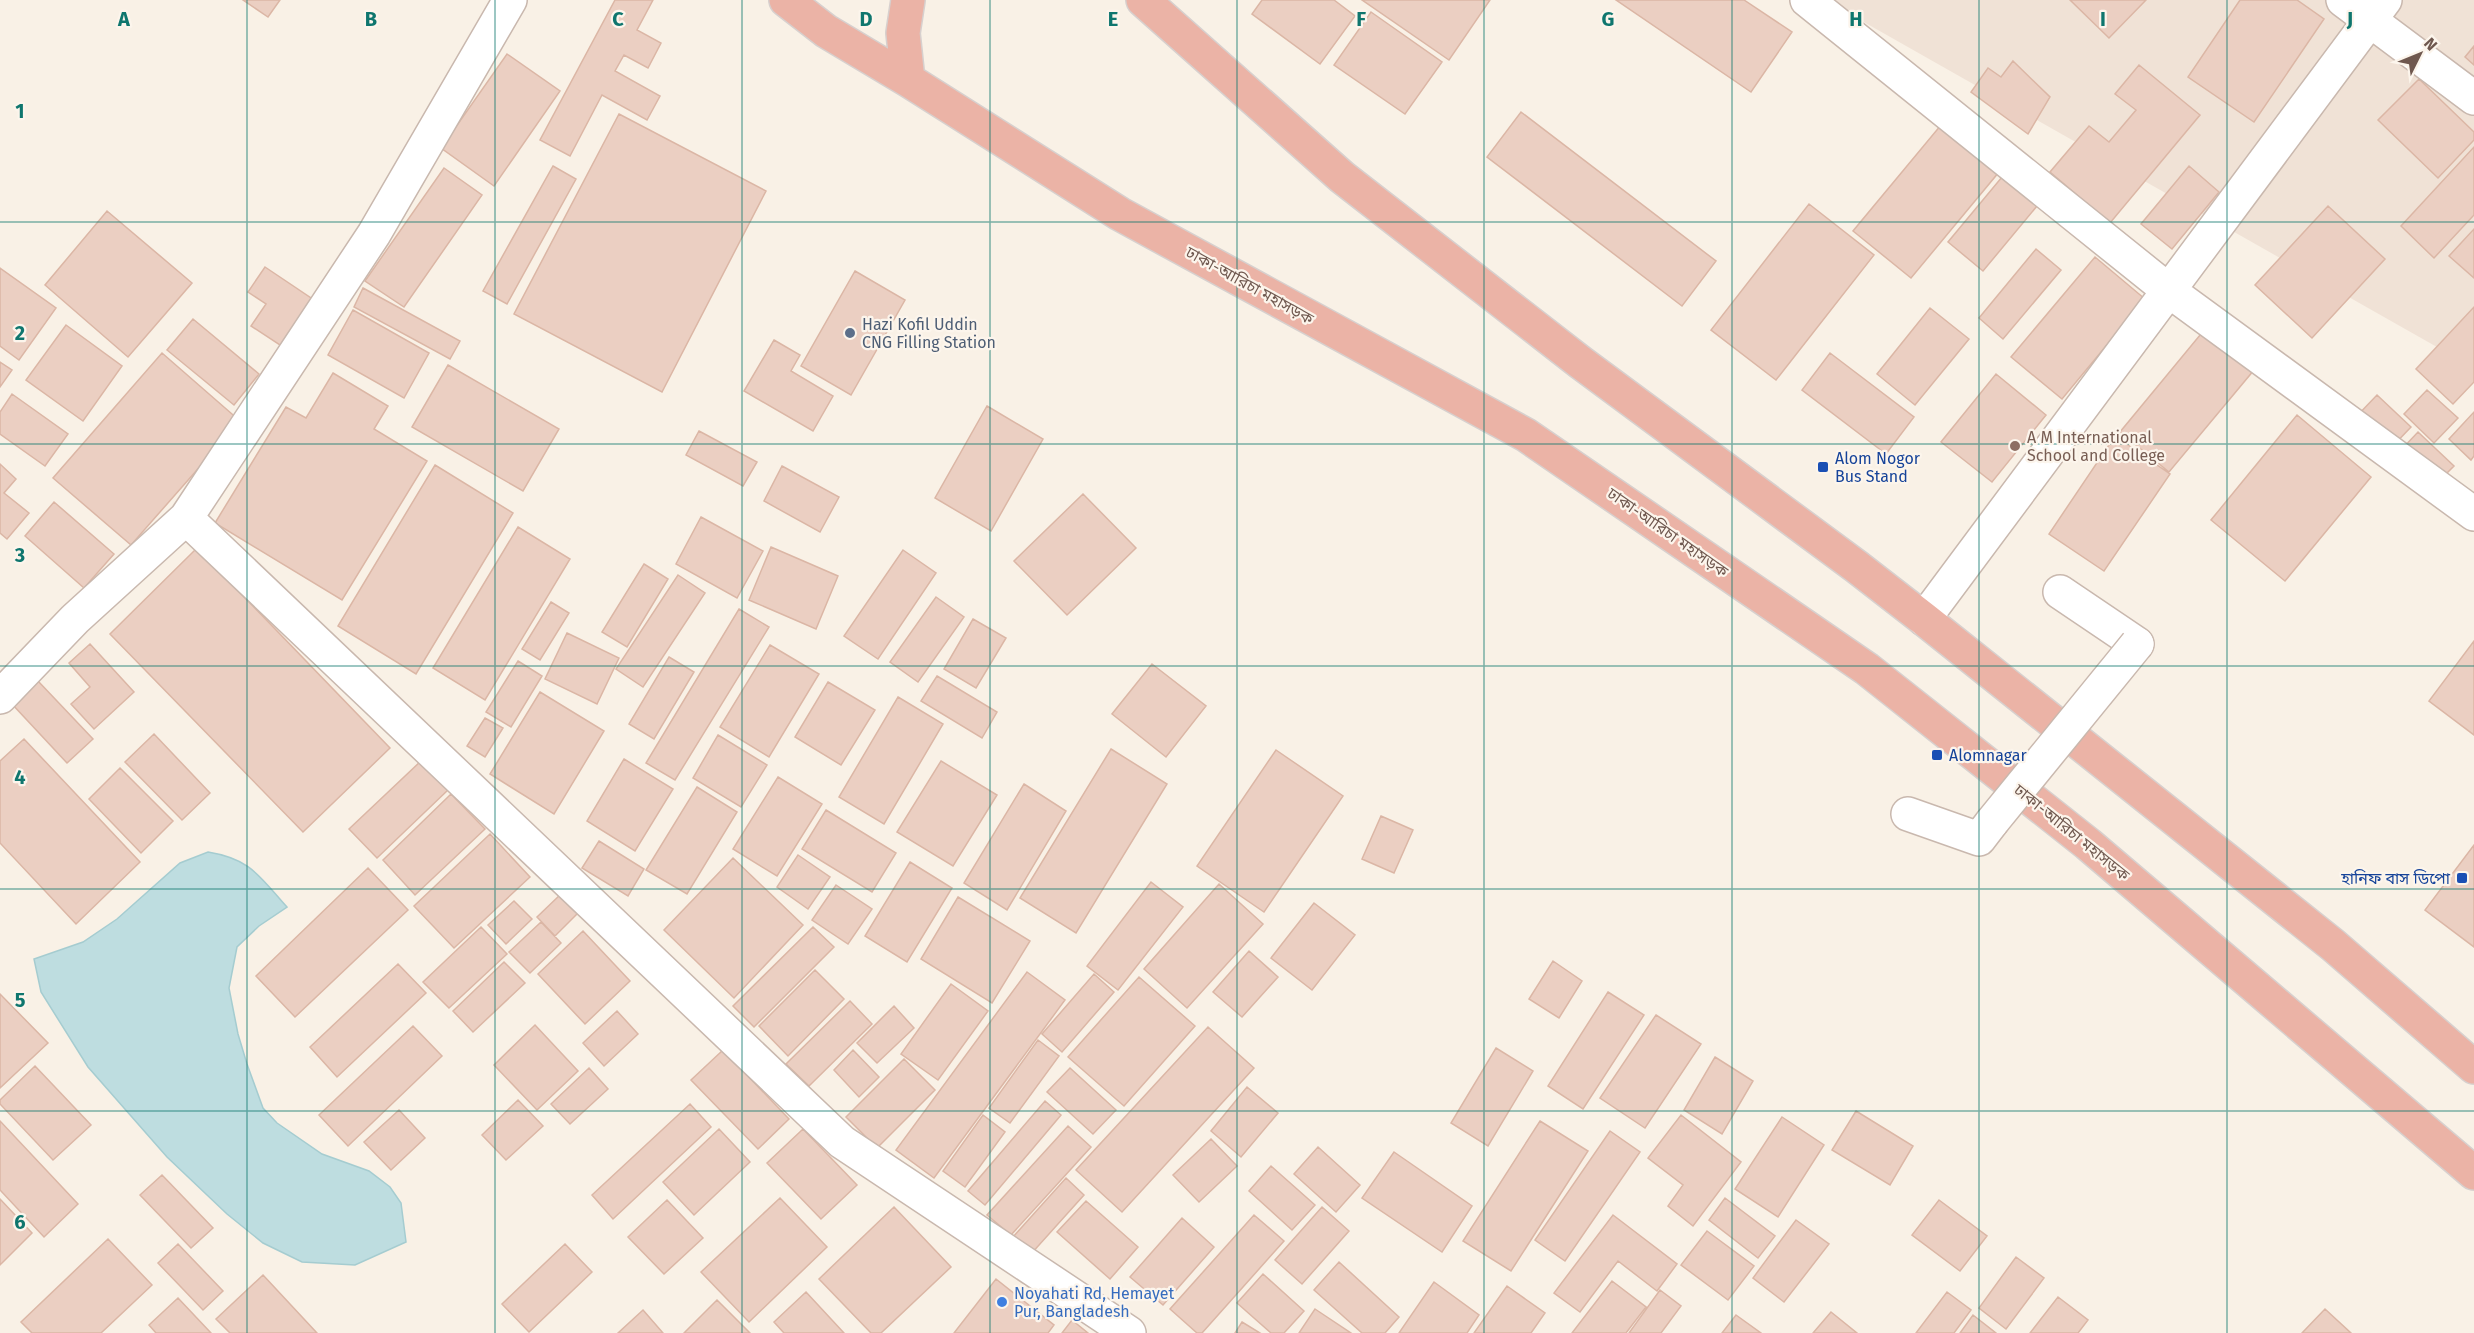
<svg xmlns="http://www.w3.org/2000/svg" width="2474" height="1333" viewBox="0 0 2474 1333" font-family="'Fira Sans','Noto Sans Bengali',sans-serif">
  <rect width="100%" height="100%" fill="#f9f1e6"/>
  <path fill="#f0e2d6" d="M1825 0H2474V368Z"/>
  <path fill="#bedde0" stroke="#a5ccd0" stroke-width="1.5" d="M208 852C251 859 259 876 287 907L259 926 237 947 229 988 238 1034 247 1064 263 1108 277 1123 322 1154 369 1171 390 1187 401 1203 406 1242 355 1265 302 1262 263 1243 227 1214 167 1157 88 1067 41 992 34 959 83 942 117 919 180 863Z"/>
  <path fill="#ebcfc2" stroke="#dbb6a5" stroke-width="1.5" d="M243 0H280L268 17Z
    M615 0H653L637 30 661 43 648 68 624 55 615 71 660 96 647 120 602 95 570 156 540 140Z
    M1262 0H1334L1355 16 1320 64 1252 14Z
    M1362 0H1490L1449 60Z
    M1616 0H1744L1792 32 1751 92Z
    M2070 0H2146L2109 38Z
    M2240 0H2297L2324 19 2254 122 2188 77Z
    M1371 12 1442 62 1405 114 1334 65Z
    M2474 46V65L2465 57Z
    M507 54 560 91 494 186 441 148Z
    M2013 61 2050 97 2028 134 1971 92 1988 68 2001 77Z
    M2139 65 2200 115 2110 223 2050 172 2089 126 2109 142 2136 110 2115 94Z
    M2419 79 2474 132V140L2438 178 2378 120Z
    M1521 112 1716 261 1682 306 1487 157Z
    M619 114 766 191 662 392 514 314Z
    M1941 125 1999 172 1911 278 1853 231Z
    M2474 147V215L2434 258 2401 226Z
    M553 166 576 179 507 304 483 291Z
    M2189 166 2219 192 2172 249 2141 224Z
    M444 168 482 195 404 307 365 281Z
    M2007 171 2042 200 1983 271 1948 242Z
    M1809 204 1874 255 1776 380 1711 330Z
    M2328 206 2385 259 2312 338 2255 285Z
    M107 211 192 283 128 357 45 285Z
    M2474 229V278L2449 256Z
    M2036 249 2061 270 2003 339 1979 318Z
    M2095 257 2145 299 2062 399 2011 357Z
    M265 267 317 302 286 349 251 326 266 304 248 292Z
    M0 268 56 308 19 360 0 346Z
    M855 271 905 300 851 395 801 366Z
    M363 288 460 341 450 359 354 307Z
    M2474 307V382L2453 404 2416 369Z
    M1930 308 1969 339 1915 405 1877 374Z
    M353 310 429 353 404 398 328 355Z
    M193 319 259 374 234 405 167 350Z
    M66 325 122 366 83 421 26 380Z
    M2205 329 2254 370 2169 472 2120 432Z
    M774 340 800 355 791 371 833 396 813 431 744 391Z
    M162 353 240 421 131 545 53 478Z
    M1830 353 1914 417 1886 454 1802 390Z
    M0 362 12 370 0 387Z
    M448 365 559 429 523 491 412 427Z
    M333 373 388 406 374 429 427 461 342 600 215 523 286 407 306 418Z
    M1996 374 2046 415 1992 482 1941 442Z
    M2427 390 2458 418 2434 443 2404 414Z
    M12 394 68 434 45 466 0 434V412Z
    M2377 395 2411 427 2389 450 2355 418Z
    M987 406 1043 439 991 531 935 498Z
    M2474 412V456L2471 460 2449 439Z
    M2297 415 2371 477 2285 581 2211 520Z
    M699 431 757 462 743 486 686 455Z
    M2418 432 2454 466 2437 483 2401 450Z
    M2115 436 2170 474 2104 571 2049 534Z
    M0 464 16 479 4 493 29 513 7 539 0 533Z
    M435 465 513 513 416 674 338 626Z
    M782 466 839 497 820 532 764 501Z
    M1083 494 1136 548 1067 615 1014 561Z
    M54 502 114 554 84 588 25 536Z
    M701 517 763 551 737 598 676 564Z
    M518 527 570 559 485 700 433 668Z
    M771 547 838 576 816 629 749 600Z
    M197 548 390 748 303 832 110 634Z
    M903 550 936 573 878 659 844 636Z
    M644 564 668 579 627 647 602 632Z
    M678 575 705 593 643 687 616 669Z
    M936 597 964 617 918 682 890 662Z
    M551 602 569 613 540 660 522 649Z
    M739 609 769 627 675 780 646 763Z
    M973 619 1006 638 976 688 944 669Z
    M567 633 619 658 597 704 545 679Z
    M2474 641V735L2429 701Z
    M90 644 134 692 94 729 71 704 90 687 69 663Z
    M770 645 819 674 769 757 720 727Z
    M669 657 694 672 654 739 629 724Z
    M518 661 542 676 511 727 486 712Z
    M1152 664 1206 706 1166 757 1112 714Z
    M937 676 997 712 982 738 921 701Z
    M38 681 93 739 67 763 12 704Z
    M828 682 875 710 841 765 795 737Z
    M540 692 604 731 554 814 490 774Z
    M898 697 943 724 884 824 839 797Z
    M485 718 503 728 485 757 467 746Z
    M154 734 210 793 182 820 125 762Z
    M718 735 767 765 741 807 693 778Z
    M24 739 140 862 76 924 0 843V761Z
    M1111 749 1167 784 1076 933 1020 898Z
    M1276 750 1343 796 1264 912 1197 866Z
    M624 759 673 789 635 851 587 821Z
    M422 760 449 789 377 858 349 829Z
    M941 761 997 795 953 866 897 832Z
    M120 768 173 821 141 853 89 799Z
    M778 777 822 804 777 876 733 849Z
    M1024 784 1066 811 1007 910 964 883Z
    M697 787 737 812 687 894 646 870Z
    M451 794 485 829 415 895 383 860Z
    M826 810 896 853 872 892 802 849Z
    M1381 816 1413 830 1394 873 1362 859Z
    M490 834 530 877 454 948 414 906Z
    M599 841 644 869 628 896 582 868Z
    M2474 845V947L2425 910Z
    M798 855 830 877 808 909 777 887Z
    M733 858 803 925 734 998 664 930Z
    M910 862 952 888 907 962 865 936Z
    M368 868 408 910 295 1017 256 976Z
    M1151 882 1183 907 1118 990 1087 966Z
    M1219 884 1263 924 1187 1008 1144 969Z
    M836 885 872 909 848 944 812 920Z
    M563 892 580 911 555 936 537 917Z
    M958 897 1030 941 992 1003 921 959Z
    M514 901 532 919 506 944 488 925Z
    M1314 903 1355 935 1312 990 1271 958Z
    M541 922 561 943 530 973 509 952Z
    M481 927 507 954 449 1008 423 982Z
    M813 927 834 947 754 1027 733 1006Z
    M583 931 630 981 585 1024 538 974Z
    M1249 951 1278 977 1242 1017 1213 992Z
    M1553 961 1582 981 1559 1018 1529 999Z
    M504 962 525 983 473 1032 453 1011Z
    M398 964 426 993 337 1077 310 1047Z
    M815 970 844 999 788 1056 759 1026Z
    M1027 972 1065 1000 934 1178 896 1150Z
    M1094 974 1114 992 1062 1052 1042 1034Z
    M1139 977 1195 1026 1124 1106 1068 1057Z
    M951 984 988 1011 938 1080 901 1054Z
    M1608 992 1644 1015 1583 1109 1548 1086Z
    M0 994 48 1043 0 1088Z
    M850 1001 872 1024 809 1086 786 1064Z
    M894 1006 914 1028 877 1063 857 1043Z
    M617 1011 638 1034 604 1066 583 1043Z
    M1656 1015 1701 1044 1645 1128 1600 1098Z
    M535 1025 578 1071 537 1110 494 1065Z
    M413 1026 442 1056 348 1146 319 1115Z
    M1208 1027 1254 1068 1122 1212 1076 1170Z
    M1038 1040 1059 1056 1010 1123 989 1108Z
    M1496 1048 1533 1071 1488 1146 1451 1123Z
    M723 1050 789 1119 758 1149 691 1080Z
    M853 1050 879 1077 859 1097 834 1070Z
    M1715 1057 1753 1081 1722 1134 1684 1110Z
    M904 1059 935 1090 877 1148 846 1117Z
    M35 1066 91 1125 53 1160 0 1104V1100Z
    M589 1068 608 1089 570 1124 551 1104Z
    M1070 1068 1116 1110 1093 1134 1047 1092Z
    M1247 1087 1278 1113 1241 1157 1211 1131Z
    M518 1100 543 1126 506 1160 482 1135Z
    M1045 1101 1061 1115 985 1205 968 1191Z
    M690 1104 711 1127 613 1219 592 1195Z
    M399 1110 425 1138 391 1170 364 1142Z
    M1856 1111 1913 1146 1890 1185 1832 1150Z
    M983 1115 1005 1132 965 1187 943 1171Z
    M1681 1115 1741 1162 1693 1226 1668 1206 1683 1185 1648 1158Z
    M1782 1117 1824 1145 1778 1217 1735 1189Z
    M0 1121 78 1204 44 1237 0 1190Z
    M1540 1121 1588 1151 1511 1271 1463 1241Z
    M1068 1126 1091 1147 1011 1235 987 1215Z
    M719 1129 750 1162 694 1215 663 1182Z
    M803 1129 857 1185 821 1219 767 1163Z
    M1610 1131 1640 1152 1565 1261 1535 1240Z
    M1211 1139 1237 1166 1199 1202 1173 1175Z
    M1318 1147 1360 1185 1336 1212 1294 1174Z
    M1394 1152 1472 1206 1442 1252 1362 1198Z
    M1271 1166 1315 1205 1292 1230 1249 1191Z
    M162 1175 213 1228 191 1248 140 1195Z
    M1066 1178 1084 1195 1031 1254 1013 1237Z
    M780 1198 827 1247 749 1322 701 1272Z
    M1725 1198 1775 1236 1758 1258 1709 1220Z
    M0 1199 32 1233 0 1265Z
    M667 1200 703 1238 664 1274 628 1237Z
    M1939 1200 1987 1236 1960 1271 1912 1235Z
    M1086 1201 1138 1247 1110 1279 1057 1232Z
    M894 1207 951 1267 881 1333H871L819 1279Z
    M1322 1207 1349 1231 1302 1284 1275 1260Z
    M1254 1215 1284 1241 1202 1333H1197L1170 1309Z
    M1613 1215 1677 1264 1657 1291 1618 1261 1580 1312 1554 1293Z
    M1182 1218 1214 1247 1163 1305 1130 1277Z
    M1796 1220 1829 1244 1784 1302 1753 1278Z
    M1707 1231 1754 1266 1728 1300 1681 1265Z
    M108 1239 152 1285 101 1333H32L21 1322Z
    M178 1244 223 1291 203 1310 158 1263Z
    M565 1244 592 1272 529 1332 502 1304Z
    M2016 1257 2044 1278 2006 1329 1979 1308Z
    M1339 1262 1399 1317 1385 1333H1362L1314 1290Z
    M1263 1274 1304 1311 1284 1333H1271L1237 1303Z
    M263 1275 317 1333H230L216 1319Z
    M996 1279 1054 1325 1048 1333H954Z
    M1612 1281 1646 1307 1626 1333H1572Z
    M1434 1282 1479 1315 1467 1333H1399Z
    M1507 1286 1545 1313 1531 1333H1474Z
    M1660 1290 1681 1306 1661 1333H1629Z
    M806 1292 844 1333H784L774 1322Z
    M1947 1292 1971 1310 1954 1333H1916Z
    M2058 1297 2088 1320 2078 1333H2030Z
    M178 1298 211 1333H156L149 1325Z
    M717 1300 750 1333H684Z
    M1315 1309 1351 1333H1299Z
    M2325 1309 2351 1333H2302Z
    M643 1310 663 1333H618Z
    M1831 1312 1857 1333H1813Z
    M1736 1315 1761 1333H1722Z
    M1973 1315 1996 1333H1960Z
    M1072 1320 1088 1333H1062Z
    M1242 1322 1260 1333H1235Z"/>
  <g fill="none" stroke-linecap="round" stroke-linejoin="round">
    <defs>
      <path id="minor" d="M1807 0 2168 290 2474 514
        M2343 0 2474 98
        M186 518 842 1142 1129 1333
        M2060 592 2137 644
        M1924 619 2385 0
        M0 697 75 619 186 518 374 234 510 0
        M1908 814 1979 839 1992 822"/>
      <path id="highway" d="M786 0 826 31 908 80 1120 214 1526 435 1867 669 2088 844 2474 1173
        M908 0 903 33 908 80
        M1143 0 1342 177 1580 362 1857 567 1924 619 2333 945 2474 1067"/>
    </defs>
    <use href="#minor" stroke="#c9b8ae" stroke-width="36"/>
    <use href="#highway" stroke="#d7d0ce" stroke-width="36"/>
    <use href="#minor" stroke="#fff" stroke-width="33"/>
    <use href="#highway" stroke="#ebb3a6" stroke-width="33"/>
    <defs>
      <path id="minor-bridge" d="M1992 822 2137 644"/>
    </defs>
    <use href="#minor-bridge" stroke="#c9b8ae" stroke-width="36" stroke-linecap="butt"/>
    <use href="#minor-bridge" stroke="#fff" stroke-width="33"/>
  </g>
  <path fill="none" stroke="#0f766e" stroke-width="1.5" stroke-opacity="0.55" d="M247 0V1333M495 0V1333M742 0V1333M990 0V1333M1237 0V1333M1484 0V1333M1732 0V1333M1979 0V1333M2227 0V1333M0 222H2474M0 444H2474M0 666H2474M0 889H2474M0 1111H2474"/>
  <circle fill="#5c6f8a" stroke="#fcf5ec" stroke-width="2" cx="850" cy="333" r="6"/>
  <circle fill="#8d6e63" stroke="#fcf5ec" stroke-width="2" cx="2015" cy="446" r="6"/>
  <g fill="#1a4fb4" stroke="#fcf5ec" stroke-width="2">
    <rect x="1817" y="461" width="12" height="12" rx="3"/>
    <rect x="1931" y="749" width="12" height="12" rx="3"/>
    <rect x="2456" y="872" width="12" height="12" rx="3"/>
  </g>
  <circle fill="#3f7fe0" stroke="#fcf5ec" stroke-width="2" cx="1002" cy="1302" r="6"/>
  <g text-anchor="middle" stroke-width="4.5" stroke-linejoin="round" paint-order="stroke">
    <g font-size="16" fill="#6f584f" stroke="#fcf5ec">
      <text transform="translate(1250 285) rotate(29)" y="6">ঢাকা-আরিচা মহাসড়ক</text>
      <text transform="translate(1668 532) rotate(35)" y="6">ঢাকা-আরিচা মহাসড়ক</text>
      <text transform="translate(2072 832) rotate(39)" y="6">ঢাকা-আরিচা মহাসড়ক</text>
    </g>
    <g font-size="16" fill="#4e5e75" stroke="#fcf5ec" text-anchor="start">
      <text x="862" y="330">Hazi Kofil Uddin<tspan x="862" dy="18">CNG Filling Station</tspan></text>
    </g>
    <g font-size="16" fill="#785e54" stroke="#fcf5ec" text-anchor="start">
      <text x="2027" y="443">A M International<tspan x="2027" dy="18">School and College</tspan></text>
    </g>
    <g font-size="16" fill="#164399" stroke="#fcf5ec" text-anchor="start">
      <text x="1835" y="464">Alom Nogor<tspan x="1835" dy="18">Bus Stand</tspan></text>
      <text x="1949" y="761">Alomnagar</text>
      <text x="2450" y="884" text-anchor="end">হানিফ বাস ডিপো</text>
    </g>
    <g font-size="16" fill="#366cbe" stroke="#fcf5ec" text-anchor="start">
      <text x="1014" y="1299">Noyahati Rd, Hemayet<tspan x="1014" dy="18">Pur, Bangladesh</tspan></text>
    </g>
  </g>
  <g font-size="20" text-anchor="middle" font-weight="bold" fill="#0f766e" stroke="#fcf5ec" stroke-width="4.5" stroke-linejoin="round" paint-order="stroke">
    <text x="124" y="26">A</text>
    <text x="371" y="26">B</text>
    <text x="618" y="26">C</text>
    <text x="866" y="26">D</text>
    <text x="1113" y="26">E</text>
    <text x="1361" y="26">F</text>
    <text x="1608" y="26">G</text>
    <text x="1856" y="26">H</text>
    <text x="2103" y="26">I</text>
    <text x="2350" y="26">J</text>
    <text x="20" y="118">1</text>
    <text x="20" y="340">2</text>
    <text x="20" y="562">3</text>
    <text x="20" y="784">4</text>
    <text x="20" y="1007">5</text>
    <text x="20" y="1229">6</text>
  </g>
  <g transform="translate(2420 54) rotate(47)" stroke="#fcf5ec" stroke-width="4.5" paint-order="stroke">
  <path d="M0-4.5L10 22L0 15L-10 22Z" fill="#6f584f"/>
  <text y="-9" font-size="16" font-weight="bold" text-anchor="middle" fill="#6f584f">N</text>
  </g>
</svg>
